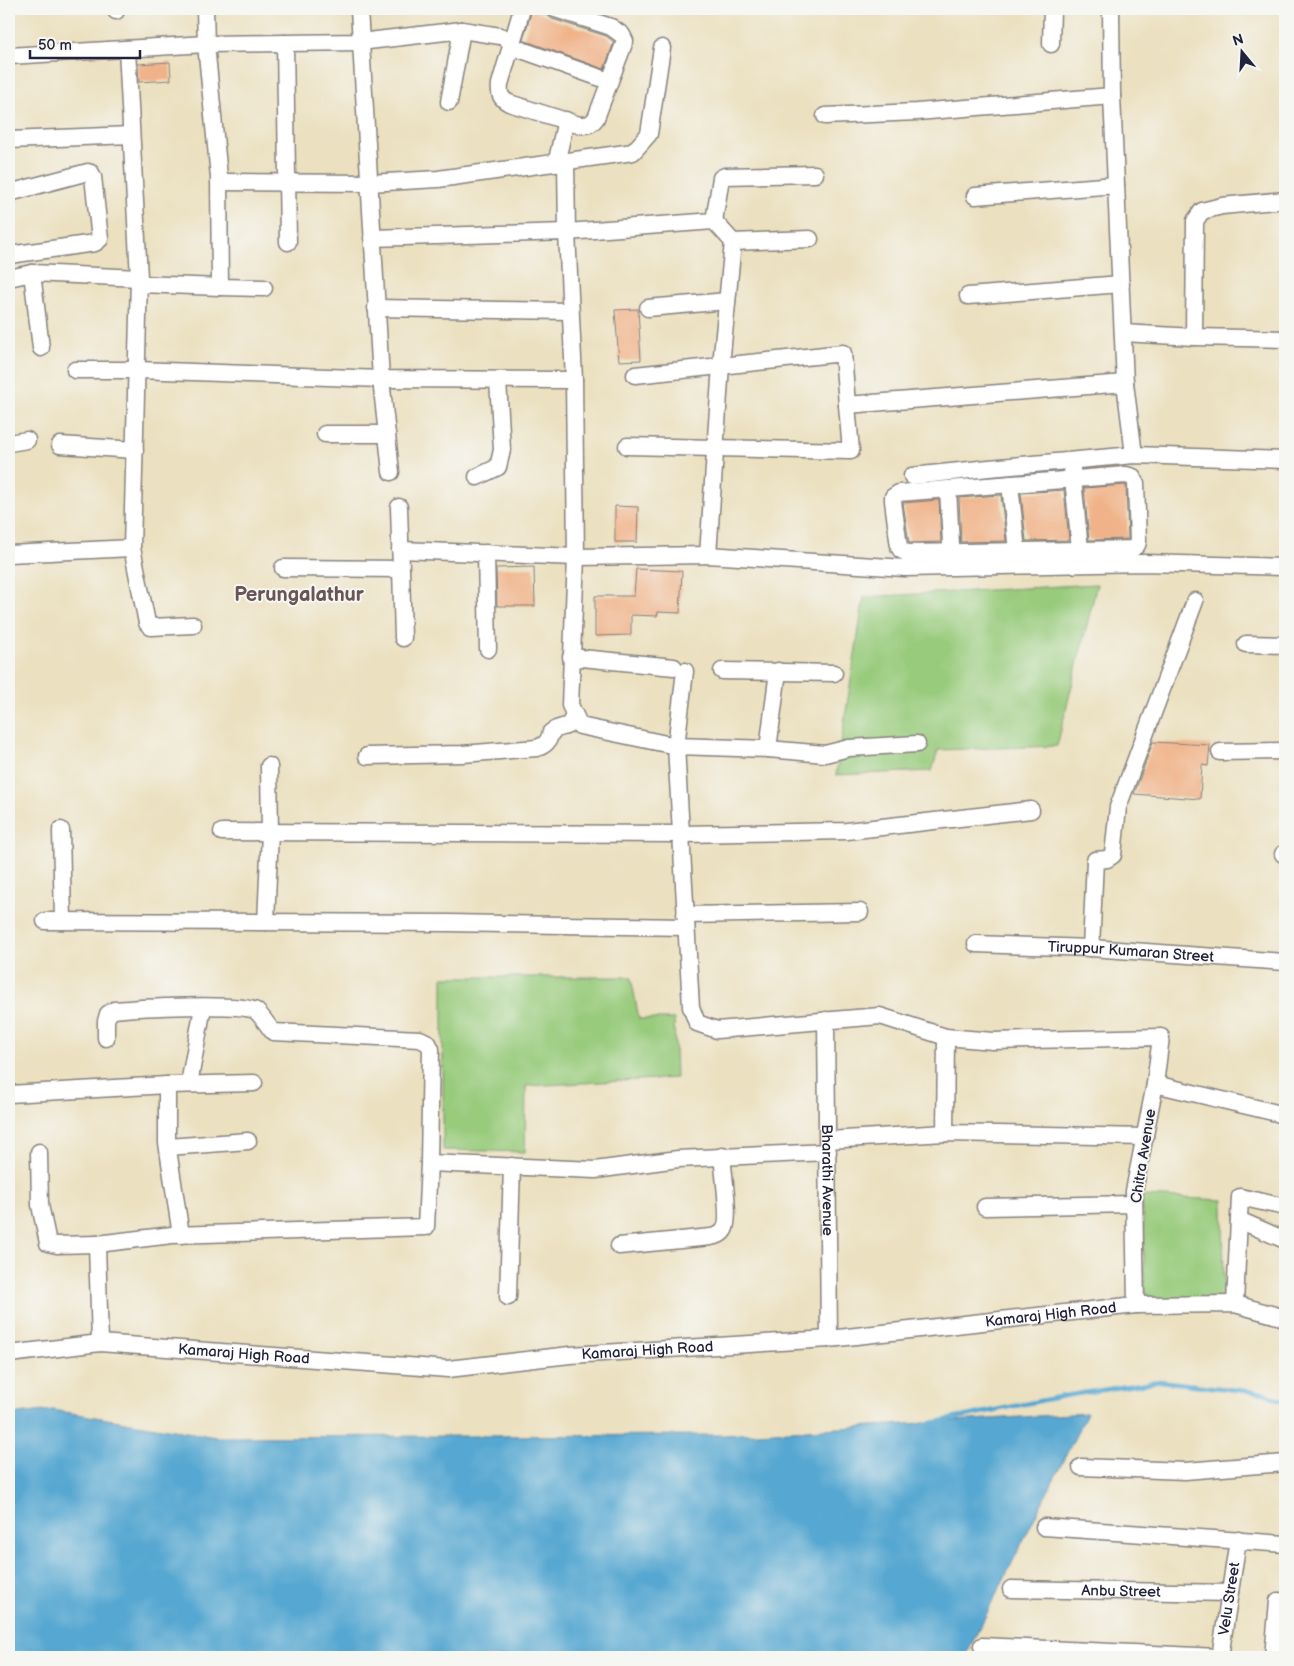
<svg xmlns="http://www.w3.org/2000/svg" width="1294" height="1666" viewBox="0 0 1294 1666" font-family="'Balsamiq Sans',sans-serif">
  <rect width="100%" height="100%" fill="#f6f6f2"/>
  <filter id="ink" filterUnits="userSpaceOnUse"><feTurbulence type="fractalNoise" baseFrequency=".02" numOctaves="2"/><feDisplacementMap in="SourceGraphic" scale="10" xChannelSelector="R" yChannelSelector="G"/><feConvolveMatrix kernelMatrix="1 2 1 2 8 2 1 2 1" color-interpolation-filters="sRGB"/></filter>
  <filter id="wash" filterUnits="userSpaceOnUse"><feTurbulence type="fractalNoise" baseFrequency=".0096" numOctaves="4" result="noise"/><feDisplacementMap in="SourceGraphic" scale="20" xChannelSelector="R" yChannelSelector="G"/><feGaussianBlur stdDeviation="1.12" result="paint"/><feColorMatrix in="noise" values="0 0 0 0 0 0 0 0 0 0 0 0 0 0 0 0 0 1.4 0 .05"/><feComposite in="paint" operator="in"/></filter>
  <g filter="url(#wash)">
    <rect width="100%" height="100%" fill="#ebe0bf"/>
    <path fill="#98cb7b" stroke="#5d765b" d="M1097 584 1057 746 938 750 932 771 836 775 864 597Z
      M443 977H631L639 1019H674L676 1078 526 1086 525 1152 443 1150Z
      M1142 1196 1223 1200 1224 1299 1145 1301Z"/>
    <path fill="#57a7d1" stroke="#3c6486" d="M53 1410 216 1437 724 1435 1087 1413 970 1647 966 1657H9V1415Z"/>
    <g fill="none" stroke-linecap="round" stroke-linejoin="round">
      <path stroke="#57a7d1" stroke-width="4.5" d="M927 1424 1064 1396 1160 1381 1263 1393 1285 1401"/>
    </g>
    <g id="blocks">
      <path fill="#f0b389" d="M532 10 547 15 552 19 606 36 614 42 604 69 523 40Z
        M170 62 171 80 139 82 138 64Z
        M638 309 641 360 619 361 615 310Z
        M1126 485 1128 539 1089 540 1084 488Z
        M1064 490 1069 540 1026 541 1021 493Z
        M1001 495 1006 541 961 542 959 498Z
        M939 500 941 542 909 543 903 503Z
        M615 506 638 507 637 542H615Z
        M534 567 535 606H497L496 568Z
        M636 569 682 571 680 613 658 612 657 616 631 615V635L595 636V596H634Z
        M1153 742 1210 745 1208 766 1202 765 1200 799 1134 794Z"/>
    </g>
  </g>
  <g filter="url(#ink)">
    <use href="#blocks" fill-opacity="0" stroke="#86817d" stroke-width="1"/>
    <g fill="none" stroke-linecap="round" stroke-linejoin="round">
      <defs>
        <g id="minor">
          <path d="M116 9V11"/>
          <path d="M359 9 381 379 391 472"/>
          <path d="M522 9 500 84C499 94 500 98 509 103L579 125C587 125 591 125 596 118L625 41 622 35 611 27 555 9"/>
          <path d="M1111 9 1112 96 1125 383 1134 455"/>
          <path d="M285 43 288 242"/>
          <path d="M1051 44 1052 9"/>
          <path d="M127 49 139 278 132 548 147 623 151 627 193 625"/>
          <path d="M9 56 206 44 360 42 462 30 500 36 506 38 516 48 609 81"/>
          <path d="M449 102 462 30"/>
          <path d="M825 116 917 112 1112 96"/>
          <path d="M9 140 131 135"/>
          <path d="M566 163 567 232 714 221"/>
          <path d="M556 164 566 120"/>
          <path d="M220 182 369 183 438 179 633 152 649 134 662 48"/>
          <path d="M9 193 88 172 91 173 93 177 100 239 95 243 9 255"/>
          <path d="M975 196 1116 185"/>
          <path d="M714 221 721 178 725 176 815 174"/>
          <path d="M372 238 567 232 574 380 576 557 570 705 580 726 676 746 685 671"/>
          <path d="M733 242 810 239"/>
          <path d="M32 273 41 348"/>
          <path d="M9 278 32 273 139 278"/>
          <path d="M139 284 220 287 219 177 206 44 205 9"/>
          <path d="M220 287 264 288"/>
          <path d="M968 296 1121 284"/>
          <path d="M376 308 570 311"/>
          <path d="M648 308 727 301"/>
          <path d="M1123 333 1194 337 1285 339"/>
          <path d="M1194 337 1195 221 1202 211 1222 206 1285 200"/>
          <path d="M75 370H137L381 379 574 380"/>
          <path d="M635 375 843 353 847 405 1125 383"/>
          <path d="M325 434H387"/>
          <path d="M9 443 27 440"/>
          <path d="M60 445 135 450"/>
          <path d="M627 446 851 451 847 405"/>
          <path d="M1072 469 1081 559"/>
          <path d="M1126 475 1133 477 1136 483 1138 542 1137 545 1132 549 907 553 901 550 899 547 893 501V497L899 493Z"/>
          <path d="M912 476 989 468 1134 455 1285 460"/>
          <path d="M477 477 498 467 502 450 498 380"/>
          <path d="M1010 484 1017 551"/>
          <path d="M948 489 952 562"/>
          <path d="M400 550 576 557 708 555 905 568 1145 563 1285 567"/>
          <path d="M486 553 488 649"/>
          <path d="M9 554 132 548"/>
          <path d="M708 555 721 365 733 242 714 221"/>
          <path d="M283 568 401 569 399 507"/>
          <path d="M401 569 403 638"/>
          <path d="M1246 644 1285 645"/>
          <path d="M571 657 674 667"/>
          <path d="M722 671 834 673"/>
          <path d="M917 744 849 748 825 754 768 749 676 746 691 1007 697 1023 717 1030 880 1016 946 1037 993 1041 1161 1037 1155 1084 1134 1191 1136 1305"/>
          <path d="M768 749 778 671"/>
          <path d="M1220 752 1285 751"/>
          <path d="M367 756 462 754 537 748C546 745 549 741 551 732 564 723 568 732 574 714"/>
          <path d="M61 830 63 921"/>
          <path d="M222 832 681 834 847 831 1031 810"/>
          <path d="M1283 854 1285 855"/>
          <path d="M685 915 860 912"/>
          <path d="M45 921 449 923 686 927"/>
          <path d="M266 922 270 832 269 766"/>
          <path id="s1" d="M976 944 1091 948 1285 962"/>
          <path d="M1091 948 1095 860 1107 859 1113 855 1118 807 1195 601"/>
          <path id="s2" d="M826 1020 829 1339"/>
          <path d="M106 1038V1021L108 1014 114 1010C135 1008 242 1002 256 1011 262 1016 268 1026 273 1032L420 1039 428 1043 431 1049 429 1163"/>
          <path d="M189 1084 203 1007"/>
          <path d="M1155 1084 1285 1115"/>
          <path d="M167 1085V1143L181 1235"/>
          <path d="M9 1094 167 1085 254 1083"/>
          <path d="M945 1133 946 1037"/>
          <path d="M828 1140 945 1133 1145 1137"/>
          <path d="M168 1147 248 1141"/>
          <path d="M39 1152 40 1205 48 1243 57 1245 97 1244"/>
          <path d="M985 1207 1134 1204"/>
          <path d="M1239 1220 1285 1240"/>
          <path d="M619 1246 711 1237C716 1236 721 1235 724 1230 731 1221 723 1170 722 1156"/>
          <path d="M508 1297 512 1166"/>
          <path d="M1235 1304 1240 1197 1285 1207"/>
          <path d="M100 1343 97 1244 172 1235 426 1227 429 1163 595 1170 678 1159 828 1152"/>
          <path id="s3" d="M9 1354 100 1343 448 1369 570 1355 829 1339 1136 1305 1235 1304 1285 1318"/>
          <path d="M1081 1467 1185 1471 1285 1463"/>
          <path d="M1044 1527 1285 1544"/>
          <path id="s4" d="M1011 1589 1230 1593"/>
          <path d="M982 1646 1218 1657"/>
          <path id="s5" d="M1220 1657 1238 1540"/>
          <path d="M1273 1657 1278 1601 1285 1602"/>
        </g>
      </defs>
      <use href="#minor" stroke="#86817d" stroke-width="19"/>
      <use href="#minor" stroke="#fff" stroke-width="16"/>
    </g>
  </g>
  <g text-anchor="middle" stroke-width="4" stroke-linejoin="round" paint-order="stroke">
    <g font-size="15" fill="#22223b" stroke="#f6f6f2">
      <text dy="5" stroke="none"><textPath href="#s1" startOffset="155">Tiruppur Kumaran Street</textPath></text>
      <text transform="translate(1143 1156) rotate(-81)" y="5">Chitra Avenue</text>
      <text dy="5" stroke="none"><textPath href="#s2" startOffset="160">Bharathi Avenue</textPath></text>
      <text dy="5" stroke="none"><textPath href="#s3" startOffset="1046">Kamaraj High Road</textPath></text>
      <text dy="5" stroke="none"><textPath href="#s3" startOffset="641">Kamaraj High Road</textPath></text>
      <text dy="5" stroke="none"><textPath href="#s3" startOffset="236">Kamaraj High Road</textPath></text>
      <text dy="5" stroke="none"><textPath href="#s4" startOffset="110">Anbu Street</textPath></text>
      <text dy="5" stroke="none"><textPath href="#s5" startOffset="59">Velu Street</textPath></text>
    </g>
    <g font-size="20" font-weight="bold" fill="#6a5556" stroke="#f6f6f2">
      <text x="299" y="601">Perungalathur</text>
    </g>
  </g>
  <rect width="1294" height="1666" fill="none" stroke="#f6f6f2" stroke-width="30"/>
  <g transform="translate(1242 52) rotate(342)" stroke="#f6f6f2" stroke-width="4" paint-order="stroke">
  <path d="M0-4L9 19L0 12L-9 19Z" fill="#22223b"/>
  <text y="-8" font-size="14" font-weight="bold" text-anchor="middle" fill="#22223b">N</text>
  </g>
  <path d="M30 50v8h110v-8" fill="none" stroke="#22223b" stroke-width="2.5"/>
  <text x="38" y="50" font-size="15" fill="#22223b" stroke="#f6f6f2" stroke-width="4" paint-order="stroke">50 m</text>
</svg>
